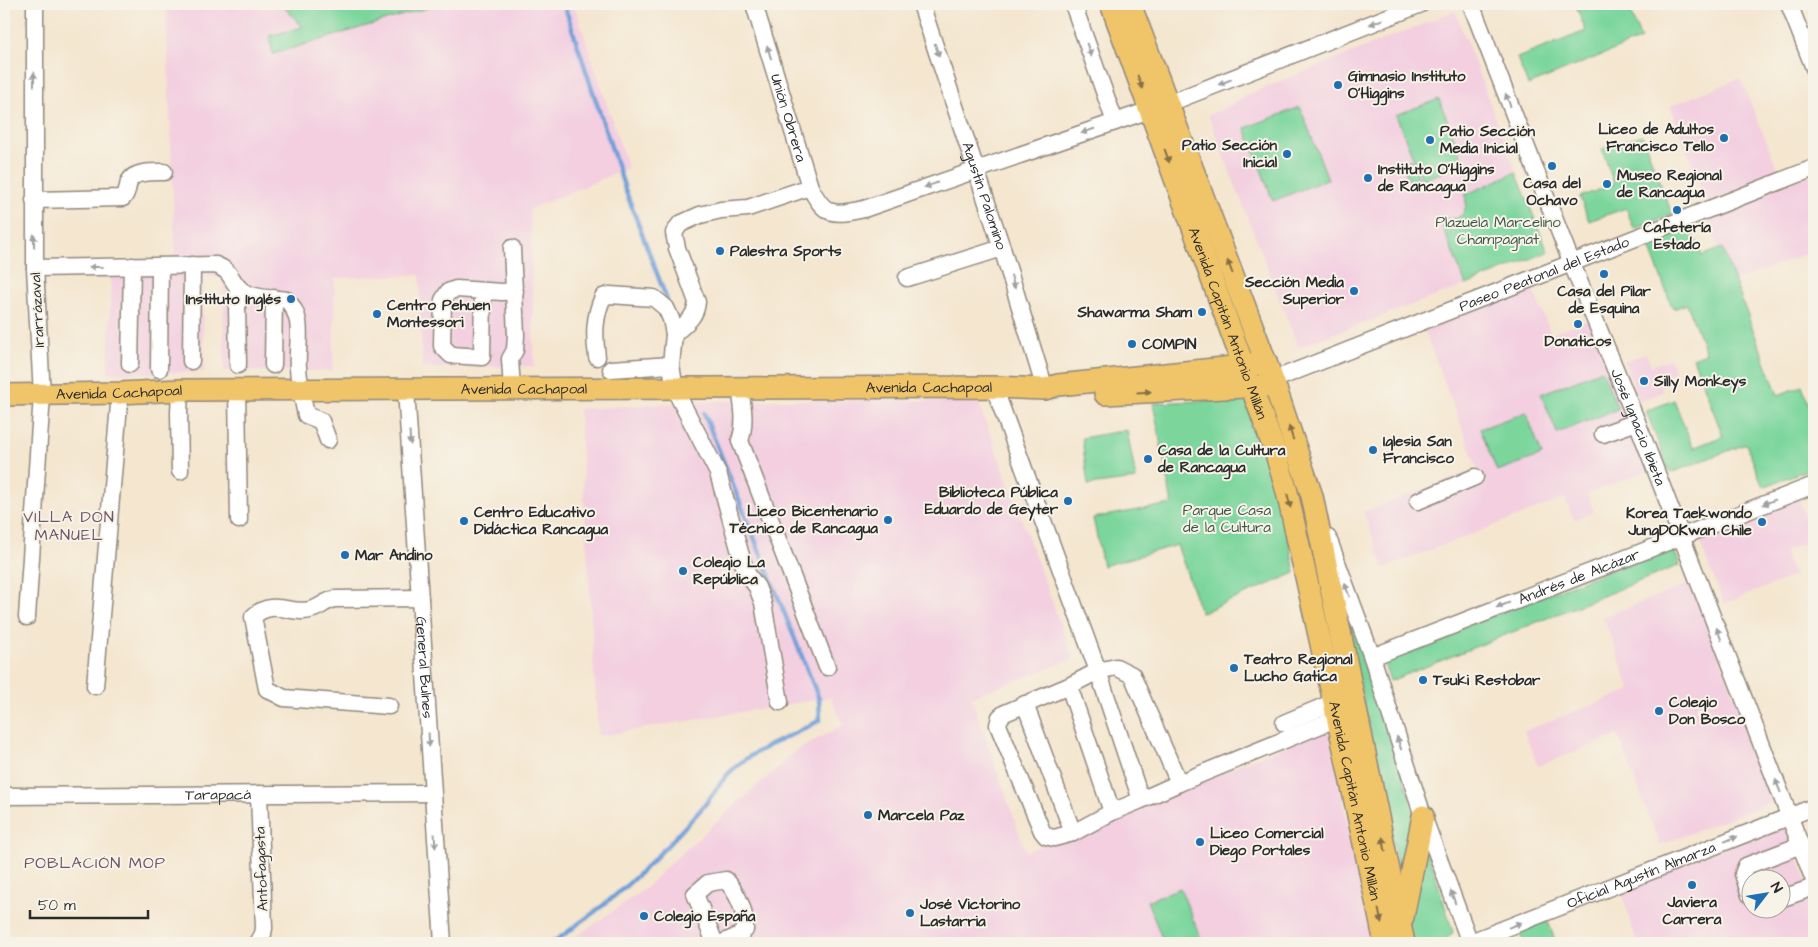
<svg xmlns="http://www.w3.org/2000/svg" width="1818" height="947" viewBox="0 0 1818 947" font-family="'Architects Daughter',sans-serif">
  <rect width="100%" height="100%" fill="#f7f3e8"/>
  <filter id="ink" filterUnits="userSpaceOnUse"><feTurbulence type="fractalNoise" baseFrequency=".02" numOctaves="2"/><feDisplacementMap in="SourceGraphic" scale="10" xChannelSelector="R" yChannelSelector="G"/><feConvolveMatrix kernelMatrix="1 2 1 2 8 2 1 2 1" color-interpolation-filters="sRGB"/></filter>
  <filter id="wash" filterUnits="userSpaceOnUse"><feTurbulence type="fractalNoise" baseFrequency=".0096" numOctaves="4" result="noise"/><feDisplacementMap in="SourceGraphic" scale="20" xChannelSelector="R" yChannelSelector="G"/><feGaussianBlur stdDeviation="1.12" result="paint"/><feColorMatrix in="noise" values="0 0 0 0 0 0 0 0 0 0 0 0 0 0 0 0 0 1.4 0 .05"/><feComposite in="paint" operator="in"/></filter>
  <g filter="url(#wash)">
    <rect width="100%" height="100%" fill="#f4e6cf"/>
    <path fill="#f3cfe0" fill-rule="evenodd" d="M166 4H574L628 168 530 209 534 366 422 368 420 275 335 278 333 371H224L223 278 202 275 204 372 108 373 111 278H55L53 261 163 264 175 254Z
      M1455 11 1516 172 1490 183 1467 203 1463 213 1455 219 1446 220 1438 217 1466 285 1298 347 1208 115 1233 104 1247 95Z
      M1740 78 1780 174 1707 203 1670 106Z
      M1814 173V251L1731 282 1707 216Z
      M1532 287 1551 334 1588 320 1647 471 1587 494 1594 512 1574 520 1565 498 1384 568 1363 512 1478 469 1424 330Z
      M1646 353 1651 366 1670 359 1675 372 1658 379 1663 392 1639 401 1624 361Z
      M798 400 978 401 1073 659 971 697 1026 852 1328 728 1372 943H567L646 888 663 870 796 751 843 725 831 697 598 736 579 409 710 401Z
      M1798 497 1814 539 1784 551 1794 576 1724 604 1698 537Z
      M1691 583 1775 801 1660 845 1618 735 1538 766 1524 731 1631 690 1603 617Z
      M1785 822 1814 901V943H1637L1621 891ZM1750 880H1780V910H1750Z"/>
    <path fill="#7cd69c" stroke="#548064" d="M281 4H440L273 54 269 36 303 27Z
      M1582 4H1627L1641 39 1528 85 1517 58 1586 31 1576 6Z
      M1439 99 1464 164 1422 180 1396 115Z
      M1300 107 1328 179 1273 201 1245 128Z
      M1642 135 1672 214 1634 229 1626 208 1589 221 1580 197 1614 184 1602 149Z
      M1411 159 1419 180 1410 184 1402 163Z
      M1516 172 1548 252 1466 285 1438 216C1456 225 1470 214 1465 195Z
      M1689 223 1702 256 1722 248 1778 395 1802 386 1814 419V467L1763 487 1746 444 1670 473 1646 411 1674 400 1693 448 1723 436 1693 358 1706 353 1687 304 1673 309 1646 239Z
      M1602 370 1618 409 1557 433 1541 394Z
      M1248 399 1280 490 1295 573 1201 613 1177 545 1103 566 1093 518 1172 504 1153 403Z
      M1526 412 1542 455 1497 471 1480 429Z
      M1127 430 1136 479 1088 485 1082 438Z
      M1672 546 1680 565 1390 681 1383 661 1391 655Z
      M1342 597 1414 809 1401 882Z
      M1426 846 1453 932C1443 947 1429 943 1412 943L1407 927Z
      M1180 888 1202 941 1197 943H1164L1147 901Z
      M1548 921 1556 943H1524L1519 931Z"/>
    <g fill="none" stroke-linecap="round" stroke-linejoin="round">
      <path stroke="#6e9ed8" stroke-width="4.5" d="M564 4 625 189 667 300
        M550 943C560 939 569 931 578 924 625 892 665 849 703 807 712 796 719 784 728 774 755 747 788 739 820 720L819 699 704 413"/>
    </g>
  </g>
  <g filter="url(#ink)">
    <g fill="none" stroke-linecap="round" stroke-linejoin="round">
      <defs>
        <g id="minor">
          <path id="s1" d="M754 4 810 187C825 216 832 216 864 209L1167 104 1421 4"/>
          <path id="s2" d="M921 4 1002 248 1045 389"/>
          <path d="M1073 4 1115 122"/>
          <path id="s3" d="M1471 4 1572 264 1637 422 1814 880"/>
          <path d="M1789 4 1814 68"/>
          <path d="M34 200 123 198C128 192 127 188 129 182 133 171 154 172 164 172"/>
          <path d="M512 248 516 335 515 350 510 359 512 389"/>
          <path d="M35 268 216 265C232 272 229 277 238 287 249 299 272 298 287 300 306 320 296 343 298 368 299 384 303 400 306 415L321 421 328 440"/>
          <path d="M907 278 1002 248"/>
          <path d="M483 291 482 357 451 355 442 346 443 300 448 292 456 289 502 292 515 291"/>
          <path d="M674 334C685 324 696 317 697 302L677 248 674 233 680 224 700 215 721 210 748 208 810 187"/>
          <path d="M597 357C594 335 594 317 603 297L610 295 654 298 666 308 671 319 674 334 671 365 675 390 718 473 743 563 748 575 757 587 763 603 780 702"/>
          <path d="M191 361 192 265"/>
          <path d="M130 364 132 266"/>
          <path d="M238 365 237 305 238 287"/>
          <path d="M273 365 274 298"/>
          <path d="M159 369 160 266"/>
          <path d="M611 369 671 365"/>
          <path id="s4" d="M1273 380 1814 168"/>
          <path d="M994 387 1098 671 1141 800 1179 783 1132 675 1116 667 1098 671 1069 686 1005 713 1000 717 998 725 1042 831 1046 836 1054 838 1073 833 1112 812 1141 800"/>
          <path d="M740 389C743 407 746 423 740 441L827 667"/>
          <path d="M237 390 239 520"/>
          <path id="s5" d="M406 390 443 943"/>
          <path d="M1603 434 1637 422"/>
          <path d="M180 471 179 413 180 390"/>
          <path d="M1418 501 1475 477"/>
          <path d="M1328 538 1372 657 1423 816 1470 943"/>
          <path d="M27 617 42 395 35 268V4"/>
          <path id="s6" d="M1372 657 1814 485"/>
          <path d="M95 686 120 393"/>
          <path d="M1069 686 1112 812"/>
          <path d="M1025 704 1073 833"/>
          <path d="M389 706 284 698 267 689 253 617C273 597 293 617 313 609 321 607 325 601 335 599L420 598"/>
          <path d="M1284 723 1334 702"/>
          <path d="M1179 783 1338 718"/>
          <path id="s7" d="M4 796 432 793"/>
          <path d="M1750 895 1743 874 1746 866 1801 845"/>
          <path d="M1780 899 1814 887"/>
          <path d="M258 943 263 934 264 928 259 794"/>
          <path d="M715 943 695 894 708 883 726 880C738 894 746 912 745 930L738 936 722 943"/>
          <path id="s8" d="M1468 943 1814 807"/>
        </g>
        <g id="major">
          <path id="s9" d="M1111 4 1276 454 1287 492 1334 702 1385 943"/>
          <path d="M1130 4 1275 386 1312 496 1404 943"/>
          <path d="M1105 394 1265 386"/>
          <path id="s10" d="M4 395 120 393 180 390 994 387 1045 389 1058 385 1224 368 1266 362"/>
          <path d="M1403 917 1423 816"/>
        </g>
      </defs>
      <use href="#minor" stroke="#90887d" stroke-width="19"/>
      <use href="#major" stroke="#90887d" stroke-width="24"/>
      <use href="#minor" stroke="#fff" stroke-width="16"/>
      <use href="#major" stroke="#f0c469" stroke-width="21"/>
    </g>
    <defs><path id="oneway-solid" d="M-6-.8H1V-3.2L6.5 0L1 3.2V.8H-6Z" transform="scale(1.25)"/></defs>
    <g fill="#a0a0a0">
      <use href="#oneway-solid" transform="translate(1376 22) rotate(158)"/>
      <use href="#oneway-solid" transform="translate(937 50) rotate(71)"/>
      <use href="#oneway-solid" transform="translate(1089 50) rotate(70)"/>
      <use href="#oneway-solid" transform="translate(769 52) rotate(-107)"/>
      <use href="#oneway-solid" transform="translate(34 79) rotate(-90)"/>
      <use href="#oneway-solid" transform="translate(1225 82) rotate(158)"/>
      <use href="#oneway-solid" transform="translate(1508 100) rotate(-111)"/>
      <use href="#oneway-solid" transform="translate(1088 131) rotate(161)"/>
      <use href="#oneway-solid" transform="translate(931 185) rotate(160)"/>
      <use href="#oneway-solid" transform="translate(34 241) rotate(-91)"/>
      <use href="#oneway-solid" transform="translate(96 267) rotate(180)"/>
      <use href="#oneway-solid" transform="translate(1013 282) rotate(73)"/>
      <use href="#oneway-solid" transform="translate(410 438) rotate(86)"/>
      <use href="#oneway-solid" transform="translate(1769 502) rotate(159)"/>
      <use href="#oneway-solid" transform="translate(1347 590) rotate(-110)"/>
      <use href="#oneway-solid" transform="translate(1503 605) rotate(159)"/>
      <use href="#oneway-solid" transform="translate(1719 634) rotate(-111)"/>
      <use href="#oneway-solid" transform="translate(429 740) rotate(87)"/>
      <use href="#oneway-solid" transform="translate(1399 743) rotate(-108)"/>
      <use href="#oneway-solid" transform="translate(1778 786) rotate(-111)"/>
      <use href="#oneway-solid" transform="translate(1731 839) rotate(-22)"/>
      <use href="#oneway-solid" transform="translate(435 841) rotate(86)"/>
      <use href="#oneway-solid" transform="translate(1453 897) rotate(-110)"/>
      <use href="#oneway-solid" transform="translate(1515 925) rotate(-22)"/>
    </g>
    <g fill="#847047">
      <use href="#oneway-solid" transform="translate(1140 82) rotate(70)"/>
      <use href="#oneway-solid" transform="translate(1167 156) rotate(70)"/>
      <use href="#oneway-solid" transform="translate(1230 267) rotate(-111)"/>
      <use href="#oneway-solid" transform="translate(1144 392) rotate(-3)"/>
      <use href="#oneway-solid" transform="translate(1291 433) rotate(-108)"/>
      <use href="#oneway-solid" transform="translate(1289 501) rotate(77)"/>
      <use href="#oneway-solid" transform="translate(1384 844) rotate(-102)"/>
      <use href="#oneway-solid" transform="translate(1380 916) rotate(78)"/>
    </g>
  </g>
  <g fill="#1f6fb2" stroke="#f7f3e8" stroke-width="2">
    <circle cx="1338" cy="85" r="5"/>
    <circle cx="1724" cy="138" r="5"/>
    <circle cx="1430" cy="140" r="5"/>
    <circle cx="1287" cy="154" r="5"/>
    <circle cx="1552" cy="166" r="5"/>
    <circle cx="1368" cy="178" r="5"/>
    <circle cx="1607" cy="184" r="5"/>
    <circle cx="1677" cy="210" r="5"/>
    <circle cx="720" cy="251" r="5"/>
    <circle cx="1604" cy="274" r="5"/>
    <circle cx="1354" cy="291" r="5"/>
    <circle cx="291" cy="299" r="5"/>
    <circle cx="1202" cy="312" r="5"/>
    <circle cx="377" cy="314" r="5"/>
    <circle cx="1578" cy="324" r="5"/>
    <circle cx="1132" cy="344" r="5"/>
    <circle cx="1644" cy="381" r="5"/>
    <circle cx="1373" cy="450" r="5"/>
    <circle cx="1148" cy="459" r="5"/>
    <circle cx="1068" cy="501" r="5"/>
    <circle cx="888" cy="520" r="5"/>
    <circle cx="464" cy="521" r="5"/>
    <circle cx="1762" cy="522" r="5"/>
    <circle cx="345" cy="555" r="5"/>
    <circle cx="683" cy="571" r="5"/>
    <circle cx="1234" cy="668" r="5"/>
    <circle cx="1423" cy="680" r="5"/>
    <circle cx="1659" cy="711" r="5"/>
    <circle cx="868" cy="815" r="5"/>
    <circle cx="1200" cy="842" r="5"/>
    <circle cx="1692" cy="885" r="5"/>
    <circle cx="910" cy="913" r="5"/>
    <circle cx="644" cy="916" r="5"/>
  </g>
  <g text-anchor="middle" stroke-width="4" stroke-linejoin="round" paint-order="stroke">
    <g font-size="15" font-weight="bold" fill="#2b2b2b" stroke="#f7f3e8" text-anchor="start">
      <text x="1348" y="81">Gimnasio Instituto<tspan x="1348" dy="17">O'Higgins</tspan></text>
      <text x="1714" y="134" text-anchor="end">Liceo de Adultos<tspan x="1714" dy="17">Francisco Tello</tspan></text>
      <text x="1440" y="136">Patio Sección<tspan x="1440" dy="17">Media Inicial</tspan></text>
      <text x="1277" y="150" text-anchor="end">Patio Sección<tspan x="1277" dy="17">Inicial</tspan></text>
      <text x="1378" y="174">Instituto O'Higgins<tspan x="1378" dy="17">de Rancagua</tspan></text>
      <text x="1617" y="180">Museo Regional<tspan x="1617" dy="17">de Rancagua</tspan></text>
      <text x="1552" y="188" text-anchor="middle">Casa del<tspan x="1552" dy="17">Ochavo</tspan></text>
      <text x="1677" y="232" text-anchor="middle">Cafetería<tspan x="1677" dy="17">Estado</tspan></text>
      <text x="730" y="256">Palestra Sports</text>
      <text x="1344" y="287" text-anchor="end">Sección Media<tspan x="1344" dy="17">Superior</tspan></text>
      <text x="1604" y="296" text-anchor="middle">Casa del Pilar<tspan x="1604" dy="17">de Esquina</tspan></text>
      <text x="281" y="304" text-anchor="end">Instituto Inglés</text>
      <text x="387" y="310">Centro Pehuen<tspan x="387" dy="17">Montessori</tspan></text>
      <text x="1192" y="317" text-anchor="end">Shawarma Sham</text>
      <text x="1578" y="346" text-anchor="middle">Donaticos</text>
      <text x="1142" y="349">COMPIN</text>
      <text x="1654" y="386">Silly Monkeys</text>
      <text x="1383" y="446">Iglesia San<tspan x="1383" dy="17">Francisco</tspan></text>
      <text x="1158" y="455">Casa de la Cultura<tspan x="1158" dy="17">de Rancagua</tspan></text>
      <text x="1058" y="497" text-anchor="end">Biblioteca Pública<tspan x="1058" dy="17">Eduardo de Geyter</tspan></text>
      <text x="878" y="516" text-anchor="end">Liceo Bicentenario<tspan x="878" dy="17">Técnico de Rancagua</tspan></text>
      <text x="474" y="517">Centro Educativo<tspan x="474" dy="17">Didáctica Rancagua</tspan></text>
      <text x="1752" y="518" text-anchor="end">Korea Taekwondo<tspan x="1752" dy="17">JungDOKwan Chile</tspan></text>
      <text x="355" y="560">Mar Andino</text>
      <text x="693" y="567">Colegio La<tspan x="693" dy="17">República</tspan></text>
      <text x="1244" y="664">Teatro Regional<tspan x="1244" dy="17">Lucho Gatica</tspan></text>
      <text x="1433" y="685">Tsuki Restobar</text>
      <text x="1669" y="707">Colegio<tspan x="1669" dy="17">Don Bosco</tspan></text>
      <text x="878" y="820">Marcela Paz</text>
      <text x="1210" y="838">Liceo Comercial<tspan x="1210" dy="17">Diego Portales</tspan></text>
      <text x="1692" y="907" text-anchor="middle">Javiera<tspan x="1692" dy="17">Carrera</tspan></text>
      <text x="920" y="909">José Victorino<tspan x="920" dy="17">Lastarria</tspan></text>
      <text x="654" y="921">Colegio España</text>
    </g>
    <g font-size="15" fill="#2b2b2b" stroke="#f7f3e8">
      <text dy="5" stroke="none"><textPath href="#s1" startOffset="119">Unión Obrera</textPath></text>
      <text dy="5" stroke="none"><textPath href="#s2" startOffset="202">Agustín Palomino</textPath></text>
      <text dy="5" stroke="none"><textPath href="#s4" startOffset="291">Paseo Peatonal del Estado</textPath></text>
      <text transform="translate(37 310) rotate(-93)" y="5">Irarrázaval</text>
      <text dy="5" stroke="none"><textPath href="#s9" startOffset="340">Avenida Capitán Antonio Millán</textPath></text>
      <text dy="5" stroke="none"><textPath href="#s10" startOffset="925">Avenida Cachapoal</textPath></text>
      <text dy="5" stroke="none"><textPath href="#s10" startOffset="520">Avenida Cachapoal</textPath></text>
      <text dy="5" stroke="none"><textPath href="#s10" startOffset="115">Avenida Cachapoal</textPath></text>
      <text dy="5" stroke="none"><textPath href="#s3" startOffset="455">José Ignacio Ibieta</textPath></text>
      <text dy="5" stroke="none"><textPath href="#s6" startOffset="222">Andrés de Alcázar</textPath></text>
      <text dy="5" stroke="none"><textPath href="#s5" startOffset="278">General Bulnes</textPath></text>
      <text dy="5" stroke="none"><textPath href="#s7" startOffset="214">Tarapacá</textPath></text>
      <text dy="5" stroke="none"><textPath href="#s9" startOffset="835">Avenida Capitán Antonio Millán</textPath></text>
      <text transform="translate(261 869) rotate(-92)" y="5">Antofagasta</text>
      <text dy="5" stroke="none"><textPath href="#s8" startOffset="186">Oficial Agustín Almarza</textPath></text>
    </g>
    <g font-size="15" fill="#3f5647" stroke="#f7f3e8">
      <text x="1498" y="227">Plazuela Marcelino<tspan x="1498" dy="17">Champagnat</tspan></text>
      <text x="1227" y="515">Parque Casa<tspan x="1227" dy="17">de la Cultura</tspan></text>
    </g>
    <g font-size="16" letter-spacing="1" fill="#705667" stroke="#f7f3e8">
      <text x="69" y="522">VILLA DON<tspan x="69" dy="18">MANUEL</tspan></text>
      <text x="95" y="868">POBLACIÓN MOP</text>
    </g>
  </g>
  <rect width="1818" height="947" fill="none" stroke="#f7f3e8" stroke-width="20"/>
  <g transform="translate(1766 894) rotate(59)"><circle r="24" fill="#f7f3e8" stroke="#a5a39c"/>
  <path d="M0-4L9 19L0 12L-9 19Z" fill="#1f6fb2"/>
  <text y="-8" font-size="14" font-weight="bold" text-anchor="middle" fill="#2b2b2b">N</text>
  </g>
  <path d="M30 910v8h118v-8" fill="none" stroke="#2b2b2b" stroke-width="2.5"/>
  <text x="38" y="910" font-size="15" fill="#2b2b2b" stroke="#f7f3e8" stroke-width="4" paint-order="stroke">50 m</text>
</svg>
